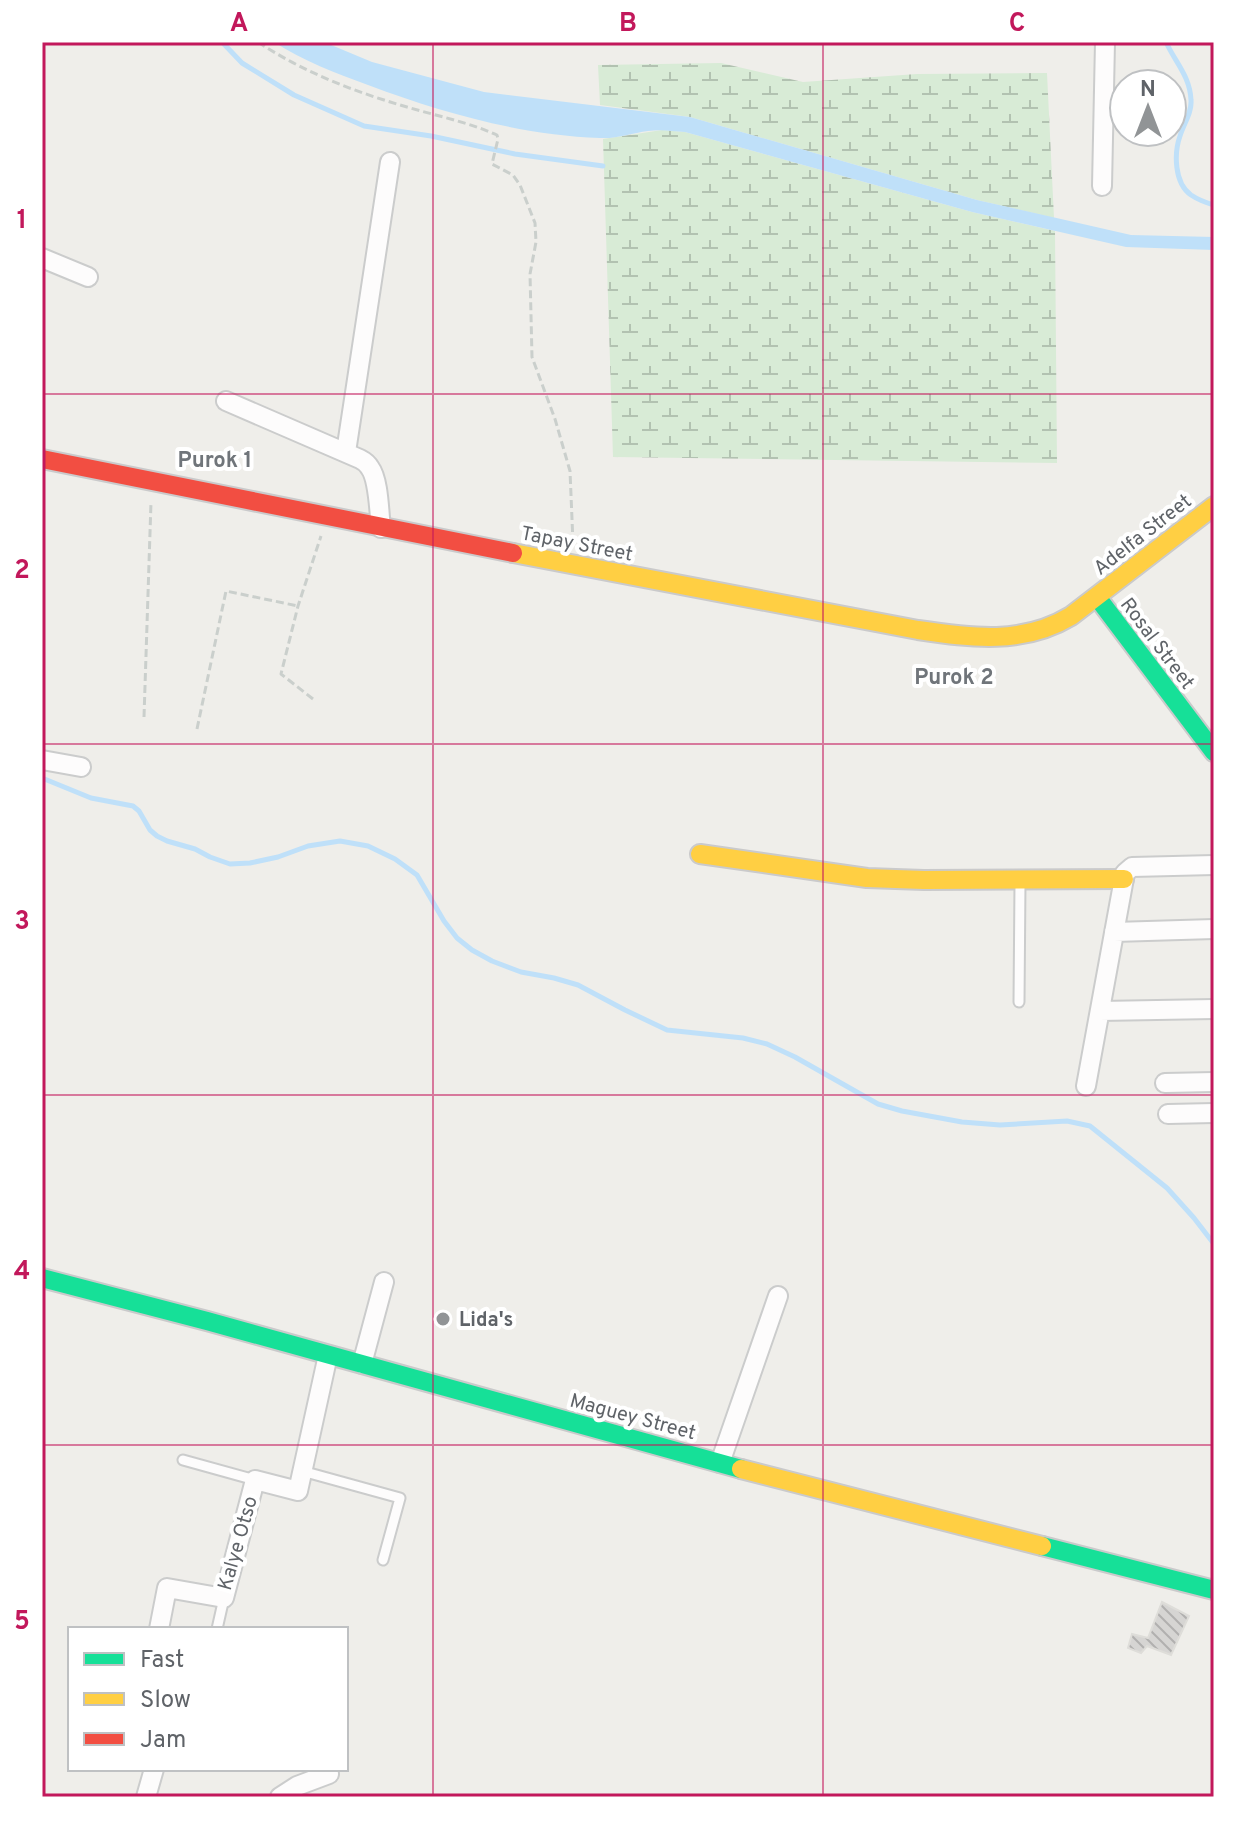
<svg xmlns="http://www.w3.org/2000/svg" width="1256" height="1839" viewBox="0 0 1256 1839" font-family="Overpass,sans-serif">
  <defs>
    <pattern id="wetland-marsh" width="20" height="14" patternUnits="userSpaceOnUse" patternTransform="scale(2)"><rect width="20" height="14" fill="#d8ebd6"/><path d="M1 5h8M5 5V1M11 12h8M15 12V8" fill="none" stroke="#b2c2b1"/></pattern>
    <pattern id="building-back-hatch" width="6" height="6" patternUnits="userSpaceOnUse" patternTransform="scale(2)"><rect width="6" height="6" fill="#d6d5d3"/><path d="M-1 5l2 2M0 0l6 6M5-1l2 2" fill="none" stroke="#b1b0af"/></pattern>
  </defs>
  <rect width="100%" height="100%" fill="#efeeea"/>
  <path fill="url(#wetland-marsh)" d="M721 63 803 82 917 74 1047 73 1054 218 977 200 690 117 600 105 598 65Z
    M662 130 685 132 972 212 1055 231 1057 463 613 457 603 139Z"/>
  <path fill="#bfe0f9" d="M274 42H324L372 62 484 92 690 117 977 200 1131 235 1214 237V250L1126 247 972 212 685 132C672 131 660 129 648 131 632 133 617 139 600 138 520 135 443 113 368 85 336 73 303 61 274 42Z"/>
  <g fill="none" stroke-linecap="round" stroke-linejoin="round">
    <path stroke="#bfe0f9" stroke-width="5" d="M222 42 242 63 294 95 364 126 431 136 515 154 603 166
      M1166 42C1175 62 1190 76 1191 100 1192 113 1184 123 1180 136 1174 153 1174 183 1191 195 1197 199 1207 203 1214 205
      M42 778 91 798 133 806 139 811 150 830 157 836 167 841 195 849 210 857 230 864 250 863 278 857 308 846 340 841 368 846 395 859 417 875 444 921 457 938 472 950 492 961 521 972 554 978 578 985 625 1010 667 1030 743 1038 767 1044 795 1057 878 1104 902 1111 962 1122 1000 1125 1067 1121 1090 1126 1167 1188 1194 1218 1214 1244"/>
  </g>
  <path fill="url(#building-back-hatch)" stroke="#deddd9" stroke-width="2" d="M1162 1602 1189 1616 1171 1655 1147 1646 1141 1653 1128 1648 1132 1634 1148 1638Z"/>
  <g fill="none" stroke-linecap="round" stroke-linejoin="round">
    <defs>
      <path id="lane" d="M1019 1002 1020 883
        M183 1460 255 1480
        M302 1471 400 1498 383 1560
        M217 1629 224 1598"/>
      <path id="street" d="M1102 186 1105 42
        M42 258 88 277
        M226 401 360 459C364 461 368 464 370 468 379 480 379 513 381 528
        M346 452 390 162
        M42 760 81 767
        M1114 932 1214 929
        M1100 1011 1214 1009
        M1165 1083 1214 1082
        M1086 1086 1125 873 1132 867 1214 865
        M1168 1114 1214 1113
        M362 1364 384 1282
        M720 1463 778 1296
        M159 1629 167 1588 224 1598 255 1480 298 1491 328 1355
        M146 1797 154 1769
        M280 1797 297 1786 329 1774"/>
      <path id="fast" d="M1097 597 1214 752
        M42 1278 207 1321 741 1469
        M1042 1546 1214 1590"/>
      <path id="slow" d="M513 553 918 630C972 638 1023 645 1071 616L1214 506
        M700 854 867 878 924 880 1124 879
        M741 1469 1042 1546"/>
      <path id="jam" d="M42 459 513 553"/>
    </defs>
    <use href="#lane" stroke="#cbcccc" stroke-width="13"/>
    <use href="#street" stroke="#cbcccc" stroke-width="22"/>
    <use href="#fast" stroke="#cacacb" stroke-width="22"/>
    <use href="#slow" stroke="#cacacb" stroke-width="22"/>
    <use href="#jam" stroke="#cacacb" stroke-width="22"/>
    <path stroke="#cacfcc" stroke-width="3" stroke-dasharray="8 4" stroke-linecap="butt" d="M258 42C303 72 355 92 407 107 437 116 468 122 497 135L498 139 492 164 513 175 520 185 535 223 536 242 530 274 532 357 555 419 570 471 573 543
      M313 699 281 674 298 606 321 536
      M144 717 151 502
      M197 729 226 591 298 606"/>
    <use href="#lane" stroke="#fdfcfc" stroke-width="9"/>
    <use href="#street" stroke="#fdfcfc" stroke-width="18"/>
    <use href="#fast" stroke="#16e098" stroke-width="18"/>
    <use href="#slow" stroke="#ffcf43" stroke-width="18"/>
    <use href="#jam" stroke="#f24e42" stroke-width="18"/>
  </g>
  <path fill="none" stroke="#c2185b" stroke-width="2" stroke-opacity="0.55" d="M433 42V1797M823 42V1797M42 394H1214M42 744H1214M42 1095H1214M42 1445H1214"/>
  <circle fill="#919496" stroke="#fff" stroke-width="3" cx="443" cy="1319" r="8"/>
  <g text-anchor="middle" stroke-width="8" stroke-linejoin="round" paint-order="stroke">
    <g font-size="20" fill="#5f6368" stroke="#fff">
      <text transform="translate(1142 534) rotate(-38)" y="7">Adelfa Street</text>
      <text transform="translate(577 543) rotate(11)" y="7">Tapay Street</text>
      <text transform="translate(1158 643) rotate(53)" y="7">Rosal Street</text>
      <text transform="translate(633 1416) rotate(15)" y="7">Maguey Street</text>
      <text transform="translate(237 1543) rotate(-74)" y="7">Kalye Otso</text>
    </g>
    <g font-size="20" font-weight="bold" fill="#5f6368" stroke="#fff" text-anchor="start">
      <text x="459" y="1326">Lida's</text>
    </g>
    <g font-size="22" font-weight="bold" fill="#70757a" stroke="#fff">
      <text x="215" y="467">Purok 1</text>
      <text x="954" y="684">Purok 2</text>
    </g>
  </g>
  <rect width="1256" height="1839" fill="none" stroke="#ffffff" stroke-width="88"/>
  <rect x="68" y="1627" width="280" height="144" fill="#ffffff" stroke="#bfc1c3" stroke-width="2"/>
  <rect x="84" y="1653" width="40" height="12" fill="#16e098" stroke="#bfc1c3" stroke-width="2"/>
  <text x="140" y="1667" font-size="24" fill="#5f6368">Fast</text>
  <rect x="84" y="1693" width="40" height="12" fill="#ffcf43" stroke="#bfc1c3" stroke-width="2"/>
  <text x="140" y="1707" font-size="24" fill="#5f6368">Slow</text>
  <rect x="84" y="1733" width="40" height="12" fill="#f24e42" stroke="#bfc1c3" stroke-width="2"/>
  <text x="140" y="1747" font-size="24" fill="#5f6368">Jam</text>
  <g transform="translate(1148 108)"><circle r="38" fill="#ffffff" stroke="#bfc1c3" stroke-width="2"/>
  <path d="M0-6L14 30L0 20L-14 30Z" fill="#919496"/>
  <text y="-12" font-size="22" font-weight="bold" text-anchor="middle" fill="#5f6368">N</text>
  </g>
  <rect x="44" y="44" width="1168" height="1751" fill="none" stroke="#c2185b" stroke-width="3"/>
  <g font-size="26" text-anchor="middle" font-weight="bold" fill="#c2185b">
    <text x="239" y="31">A</text>
    <text x="628" y="31">B</text>
    <text x="1017" y="31">C</text>
    <text x="22" y="228">1</text>
    <text x="22" y="578">2</text>
    <text x="22" y="929">3</text>
    <text x="22" y="1279">4</text>
    <text x="22" y="1629">5</text>
  </g>
</svg>
